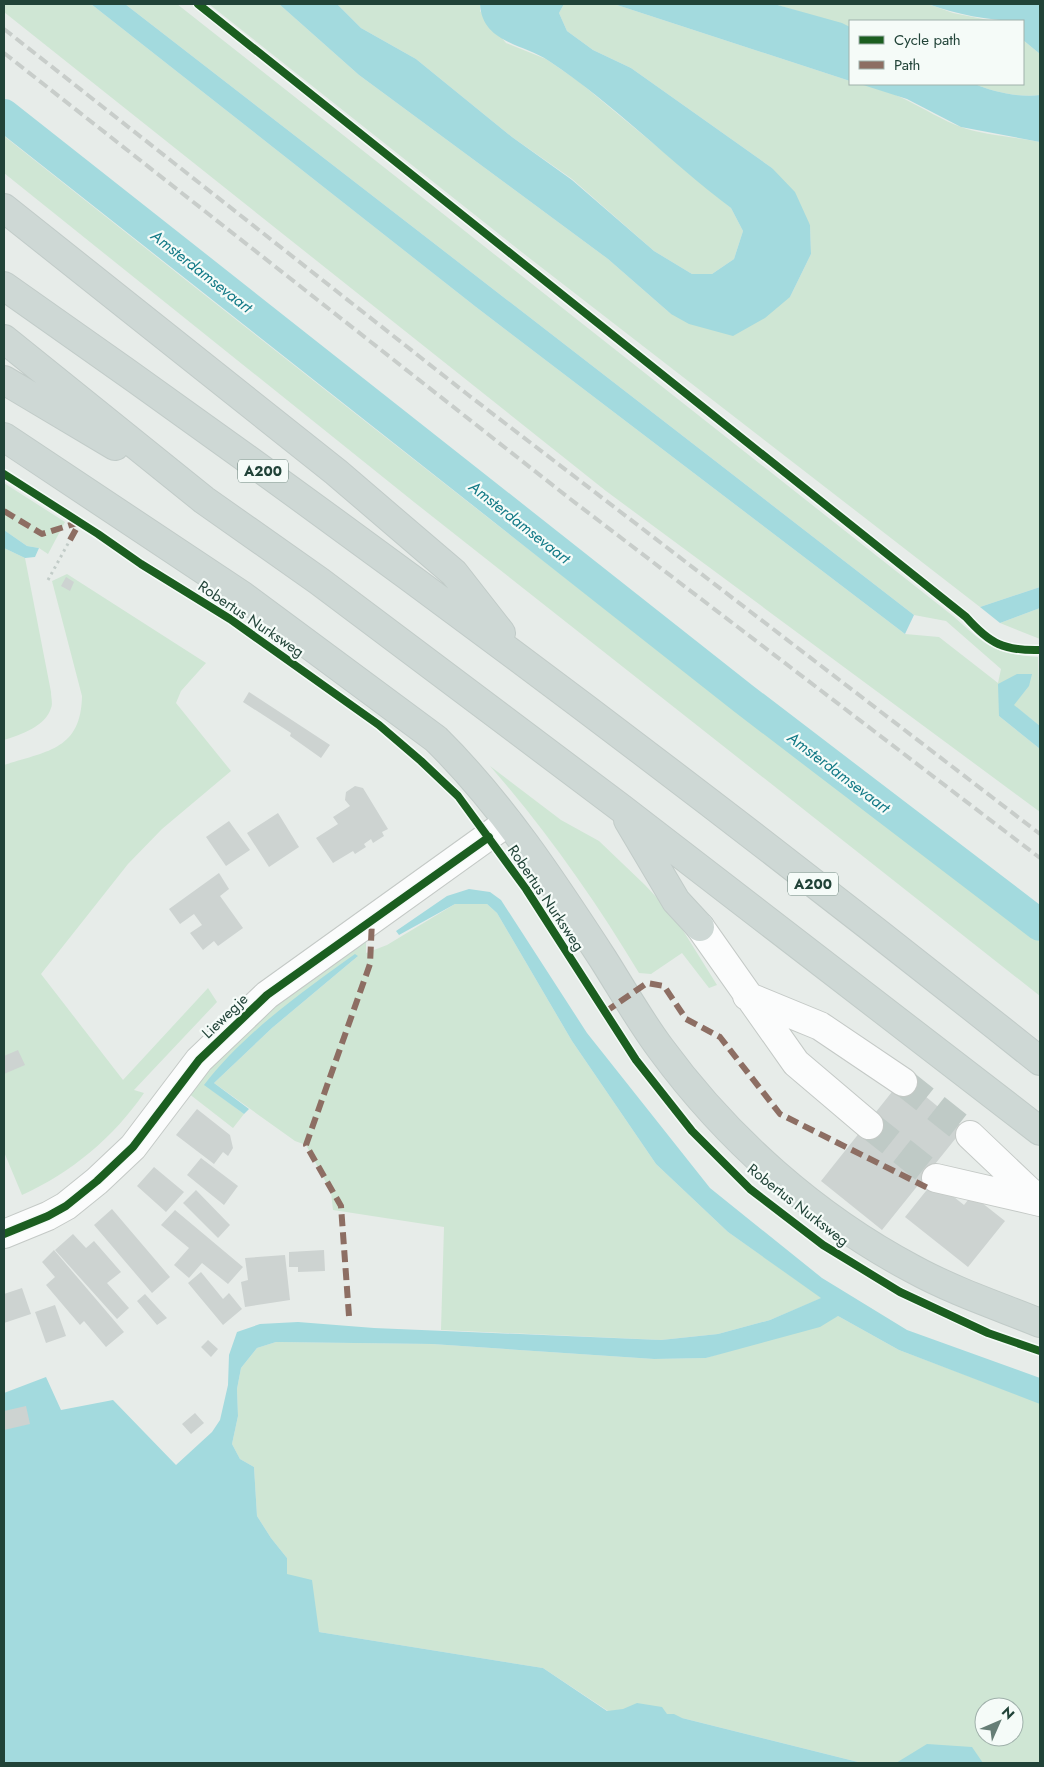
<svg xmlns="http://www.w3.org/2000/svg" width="1044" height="1767" viewBox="0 0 1044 1767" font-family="Jost,sans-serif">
  <rect width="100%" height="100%" fill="#e7ece9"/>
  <path fill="#cfe6d4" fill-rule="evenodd" d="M4 4H91L476 307 905 634 939 637 998 683 1001 669 946 621 914 615 125 4H177L953 616C985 645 994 654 1038 657L1040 726 1013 705 1029 686 999 716 1040 749V812L606 491 4 12Z
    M209 4H279L359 75 608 259 671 314 790 297 811 254 810 225 772 168 631 68 593 50 567 31 559 13 564 4H614L850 81V84C891 84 924 113 961 127 982 135 1017 137 1040 142V587L980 607 528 257Z
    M337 4H480V11L506 43 546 59 578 81 731 208 743 231 734 259 712 274H692L654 251 572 179 512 137 416 59 361 28Z
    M774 4H928L953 13 993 21H850V27Z
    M1023 40 1040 54V95C1021 98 993 92 975 84H1023Z
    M4 136C347 408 691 679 1040 942V996L414 502 4 173Z
    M4 483 65 522 48 554 39 548 27 546 4 530Z
    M4 548 25 558 51 692C51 697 53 704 51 708 46 726 20 735 4 740Z
    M67 574 206 663 181 691 176 703 231 771 162 829 128 864 41 974 123 1080 208 988 217 1002 134 1090 144 1093C114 1137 71 1173 22 1195L4 1152V765C47 751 81 750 82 696L52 581Z
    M1040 608V639L1000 623Z
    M490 766 561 820 599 841 645 885 674 916 717 985 709 988 682 953 651 974 639 973C595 900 546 830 490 766Z
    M455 904H487L497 913 572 1041 656 1164 728 1232 822 1298 770 1320 718 1334 661 1340 441 1330 444 1227 333 1210 331 1192 306 1145 295 1141 214 1083 272 1028 358 956C300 997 250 1029 205 1085L244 1114 233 1128 188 1093 232 1046 269 1011 366 941V953L387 945Z
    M838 1316 899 1350 1040 1403V1763H862L682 1718 608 1711 543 1668 319 1632 286 1574 287 1558 271 1538 257 1516 254 1467 240 1459 232 1444 238 1416 237 1389 241 1368 257 1348 276 1342 432 1344 654 1359 706 1358ZM984 1707H1014V1737H984Z"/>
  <path fill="#a3dade" d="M91 4H125L914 615 905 634 476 307Z
    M279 4H337L361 28 416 59 512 137 572 180 654 251 692 274H712L734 259 743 231 731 208C669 161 614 104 549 61 524 44 482 43 480 4H564L559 13 567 31 593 50 631 68 772 168 795 192 810 225 811 254 790 297 765 318 733 336 689 324 671 314 608 259 359 75Z
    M614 4H774L842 23 850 27V81Z
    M928 4H1040V54L1023 40V21C990 21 959 15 928 4Z
    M860 84H975C993 92 1021 98 1040 95V142L961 127 907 99Z
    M4 530 27 546 39 548 35 557 25 558 4 548Z
    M1040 587V608L1000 623 980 607Z
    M1017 674H1032L1029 686 1014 705 1040 726V749L999 716 998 684Z
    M469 889 490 892 501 900 587 1033 710 1188 822 1278 907 1330 1040 1378V1404L899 1350 838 1316 820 1327 706 1358 654 1359 432 1344 276 1342 257 1348 241 1368 237 1389 238 1416 232 1444 240 1459 254 1467 257 1516 271 1538 287 1558V1574L312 1580 319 1632 543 1668 607 1711 623 1709 637 1703 662 1707 667 1714H674L682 1718 862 1763H4V1393L46 1377 61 1410 113 1400 176 1465 212 1432 220 1420 228 1385 229 1355 237 1332 260 1324 298 1322 374 1328 661 1340 718 1334 770 1320 821 1298 728 1232 656 1164 572 1041 497 913 487 904H455L399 935 396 931 447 896Z
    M355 954 358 956 272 1028 214 1083 249 1109 244 1114 204 1085C245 1032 302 992 355 954Z
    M927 1744 972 1747 983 1763H896Z"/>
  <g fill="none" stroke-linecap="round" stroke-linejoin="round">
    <path stroke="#a3dade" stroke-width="32" d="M4 115 744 699 1040 925"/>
  </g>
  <path fill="#cdd3d1" d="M66 577 74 582 70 591 61 586Z
    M249 692 330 745 321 758 290 736 291 733 243 702Z
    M355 786 363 788 388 829 382 832 384 836 373 843 371 839 364 844 366 847 355 854 353 851 333 863 316 838 338 824 333 817 350 806 345 800 346 792Z
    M278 813 299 847 269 867 247 833Z
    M229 821 250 850 226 866 206 837Z
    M219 873 229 889 220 896 243 928 218 946 214 941 203 950 190 933 202 925 194 914 180 924 169 909Z
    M18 1050 25 1065 4 1074V1056Z
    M903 1078 964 1128 882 1230 821 1181Z
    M197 1109 230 1135 233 1148 228 1156 223 1152 214 1164 176 1135Z
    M201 1158 238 1186 224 1205 187 1175Z
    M154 1167 184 1192 166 1212 137 1186Z
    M934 1181 964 1205 972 1195 1005 1221 968 1267 905 1217Z
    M196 1190 230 1225 218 1238 183 1203Z
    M112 1209 170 1277 152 1293 94 1225Z
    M175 1210 243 1267 228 1284 202 1263 189 1278 174 1265 189 1248 161 1225Z
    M73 1234 86 1248 94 1241 121 1272 107 1283 129 1308 117 1319 55 1250Z
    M54 1250 124 1332 106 1347 84 1321 80 1325 46 1285 55 1277 42 1262Z
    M324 1250 325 1271 298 1272V1267H289V1252Z
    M285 1255 290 1300 245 1307 241 1282 248 1280 245 1258Z
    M201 1272 223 1299 229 1293 242 1309 223 1325 188 1283Z
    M22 1288 31 1314 4 1323V1294Z
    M145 1294 167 1318 157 1325 137 1301Z
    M55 1305 66 1336 46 1343 35 1312Z
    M208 1340 218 1349 211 1357 201 1347Z
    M26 1406 30 1424 4 1430V1411Z
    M195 1413 204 1423 191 1434 182 1424Z"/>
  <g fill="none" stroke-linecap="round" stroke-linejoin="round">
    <path stroke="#bfcac6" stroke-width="28" stroke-dasharray="28 14" stroke-linecap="butt" d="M903 1082 970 1135
      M869 1125 936 1178"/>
    <defs>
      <path id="minor" d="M700 927 796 1063 869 1125
        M747 996 820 1026 903 1082
        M970 1135 1030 1192 1040 1197
        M936 1178 1040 1202
        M4 1234 48 1216 66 1206 97 1181 133 1147 199 1060 267 995 508 822"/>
      <path id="major" d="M4 208 336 472 454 573 501 633
        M4 286C357 533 703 792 1040 1061
        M4 339 204 500 319 581 621 808 1040 1131
        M4 380 115 446
        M4 437 243 596 436 739C501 803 553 882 603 959 622 989 640 1021 661 1049 727 1139 815 1217 913 1269 953 1291 998 1306 1040 1323
        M628 820 676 901 700 927"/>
    </defs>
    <use href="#minor" stroke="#c4c9c6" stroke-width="30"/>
    <use href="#major" stroke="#c1cbc8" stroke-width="30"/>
    <path stroke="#c2ccc8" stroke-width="3" stroke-dasharray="2.5 4" stroke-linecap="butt" d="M48 580 70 540"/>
    <use href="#minor" stroke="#fbfcfc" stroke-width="28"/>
    <use href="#major" stroke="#ced8d5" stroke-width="28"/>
    <path stroke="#c8cdca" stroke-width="4" stroke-dasharray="10 5" stroke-linecap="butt" d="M4 29 467 394 1040 834
      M4 53 569 498 1040 858"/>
    <path stroke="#8d6e63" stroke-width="6" stroke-dasharray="12 6" stroke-linecap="butt" d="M4 511 42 534 80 522
      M70 540 80 522
      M605 1012 647 983 664 986 686 1019 720 1037 780 1114 928 1188
      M349 1316 341 1206 306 1145 370 964 372 921"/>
    <defs>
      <path id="cycleway" d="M198 4 966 617C990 644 1004 651 1040 650
        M4 474 98 534 141 564 230 619 379 725 421 761 458 796 526 889 636 1060 692 1131 750 1189 823 1245 900 1292 988 1333 1040 1351
        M4 1234 48 1216 66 1206 97 1181 133 1147 199 1060 267 995 489 837"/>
    </defs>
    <use href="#cycleway" stroke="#f5fbf8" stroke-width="11"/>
    <use href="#cycleway" stroke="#1b5e20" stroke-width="8"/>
  </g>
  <g text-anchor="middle" stroke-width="4.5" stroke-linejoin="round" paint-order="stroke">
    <g fill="#f5fbf8" stroke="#617a72" stroke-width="1">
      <rect x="238" y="459.5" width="50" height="23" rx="4"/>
      <rect x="788" y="872.5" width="50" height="23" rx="4"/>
    </g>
    <g font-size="14" font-weight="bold" fill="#214338">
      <text x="263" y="476">A200</text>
      <text x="813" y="889">A200</text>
    </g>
    <g font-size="15" fill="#214338" stroke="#f5fbf8">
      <text transform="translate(251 619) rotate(34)" y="5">Robertus Nurksweg</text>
      <text transform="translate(546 898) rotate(56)" y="5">Robertus Nurksweg</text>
      <text transform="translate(225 1016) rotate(-44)" y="5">Liewegje</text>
      <text transform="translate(798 1205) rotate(38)" y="5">Robertus Nurksweg</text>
    </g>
    <g font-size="16" font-style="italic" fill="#137a87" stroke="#f5fbf8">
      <text transform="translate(202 271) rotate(38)" y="6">Amsterdamsevaart</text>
      <text transform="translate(520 522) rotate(38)" y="6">Amsterdamsevaart</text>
      <text transform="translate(839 772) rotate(37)" y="6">Amsterdamsevaart</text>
    </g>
  </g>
  <rect width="1044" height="1767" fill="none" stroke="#214338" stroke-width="10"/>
  <rect x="849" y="20" width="175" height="65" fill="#f5fbf8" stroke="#a0b1ab"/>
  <rect x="859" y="36" width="25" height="8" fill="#1b5e20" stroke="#a0b1ab"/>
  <text x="894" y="45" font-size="15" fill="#214338">Cycle path</text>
  <rect x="859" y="61" width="25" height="8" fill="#8d6e63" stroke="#a0b1ab"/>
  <text x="894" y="70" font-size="15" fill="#214338">Path</text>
  <g transform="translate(999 1722) rotate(45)"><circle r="24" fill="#f5fbf8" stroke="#a0b1ab"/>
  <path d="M0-4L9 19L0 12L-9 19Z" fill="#667e76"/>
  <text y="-8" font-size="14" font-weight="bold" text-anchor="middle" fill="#214338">N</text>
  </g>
</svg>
